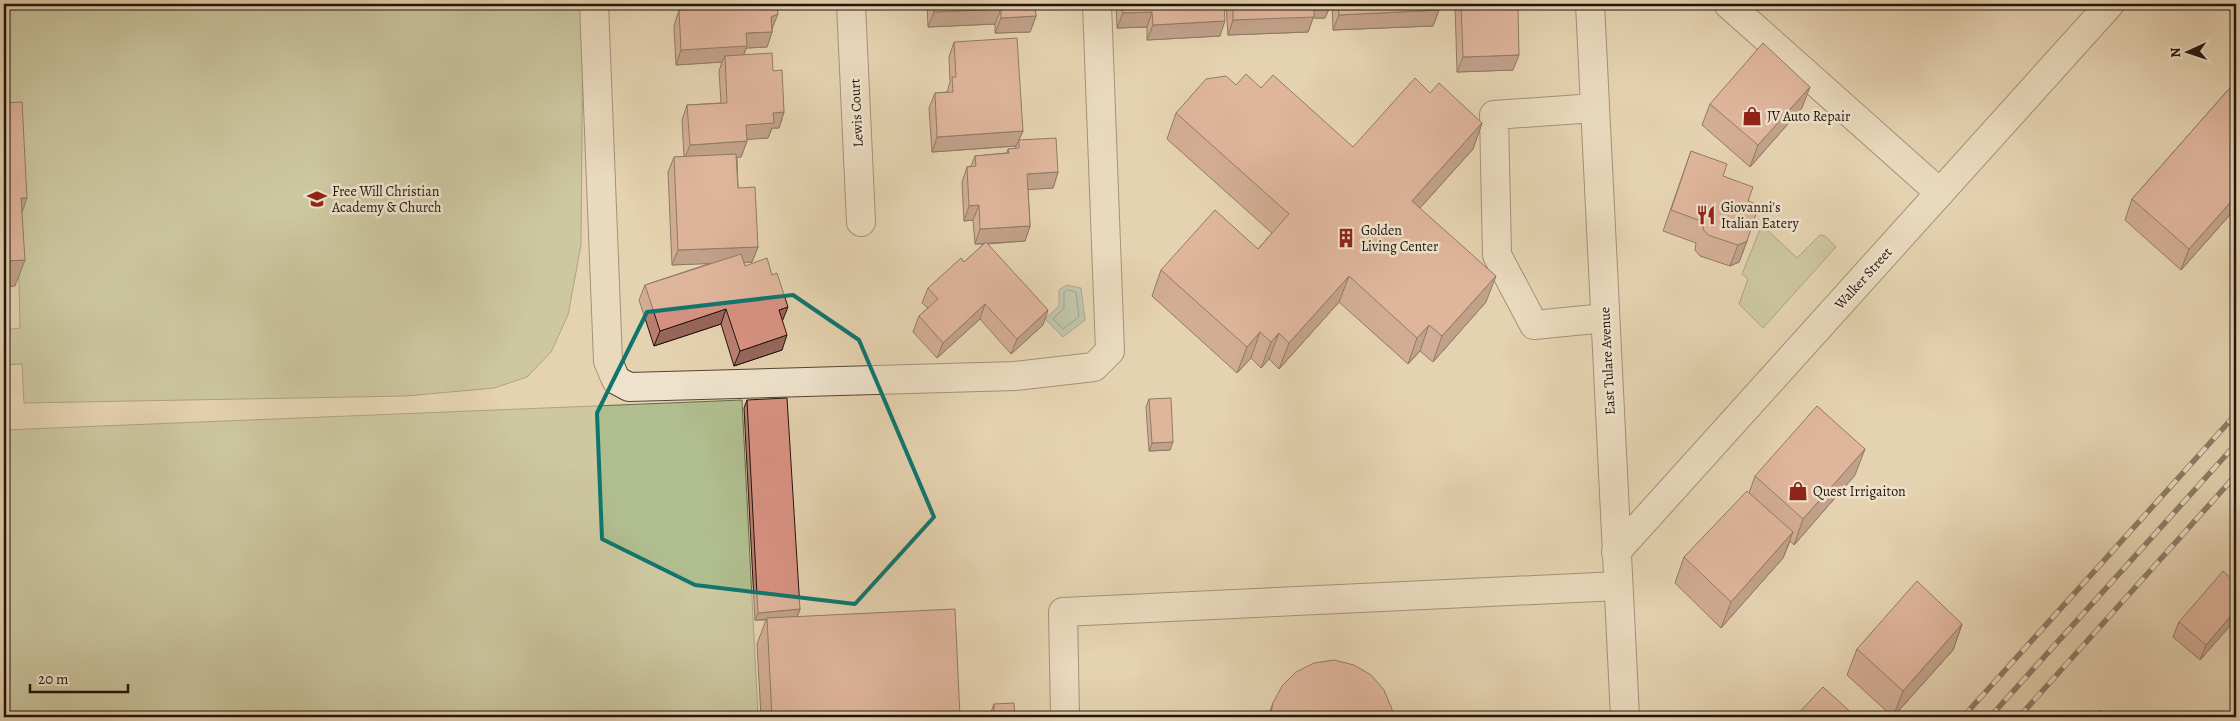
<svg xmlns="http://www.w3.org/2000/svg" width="2240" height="721" viewBox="0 0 2240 721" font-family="Alegreya,serif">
  <defs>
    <pattern id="forest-crowns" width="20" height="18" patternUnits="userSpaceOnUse" patternTransform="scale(1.25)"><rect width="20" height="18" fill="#b0bd8e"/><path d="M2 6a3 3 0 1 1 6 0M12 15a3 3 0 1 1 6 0" fill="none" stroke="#97a279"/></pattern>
  </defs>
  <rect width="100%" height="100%" fill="#e5d2b0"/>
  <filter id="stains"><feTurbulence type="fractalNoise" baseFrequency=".004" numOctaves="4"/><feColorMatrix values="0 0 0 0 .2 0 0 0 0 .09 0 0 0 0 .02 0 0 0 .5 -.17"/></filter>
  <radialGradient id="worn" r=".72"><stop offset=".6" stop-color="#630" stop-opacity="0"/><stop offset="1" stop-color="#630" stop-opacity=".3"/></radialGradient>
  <path fill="#b0bd8e" stroke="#6a684d" d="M4 4H583L581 245 568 315 551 352 527 377 494 388 406 396 24 403 22 364 4 365V330L20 328 18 230 4 124Z
    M1761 227H1764L1797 258 1820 235 1825 236 1836 247 1763 328 1739 304 1748 279 1742 274Z
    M742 400 758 717H4V430Z"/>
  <path fill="url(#forest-crowns)" stroke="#6a684d" d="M4 292H8L10 329H4Z"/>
  <path fill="#96b8a8" stroke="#68766a" d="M1067 285 1081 288 1085 320 1063 337 1045 319 1059 306V290Z"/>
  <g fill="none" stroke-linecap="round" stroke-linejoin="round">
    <path stroke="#5c665a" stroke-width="1" d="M1068 290 1076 292 1079 317 1063 329 1053 319 1064 308V293Z"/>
    <defs>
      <path id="minor" d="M594 4 608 361 616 380 629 387 1015 376 1094 367 1110 351 1097 4
        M851 4 861 222
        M1590 4 1625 717
        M1728 4 1940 193
        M1595 108 1494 115 1497 255 1534 325 1605 318
        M1616 552 2110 4
        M1065 717 1063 612 1618 586"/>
    </defs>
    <use href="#minor" stroke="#544435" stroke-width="30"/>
    <use href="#minor" stroke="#eee2cc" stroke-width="28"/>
    <defs>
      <path id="rail" d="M1963 717 2236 414
        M1990 717 2236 444
        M2019 717 2236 475"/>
    </defs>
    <use href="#rail" stroke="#23140c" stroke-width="5.5"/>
    <use href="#rail" stroke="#eee2cc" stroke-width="4" stroke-dasharray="11" stroke-linecap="butt"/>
  </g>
  <path fill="#ba7e71" stroke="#23140c" d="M693 4H777L772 29V32L767 47 746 48 744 55 773 71 784 112 779 128H772L768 138 746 139 747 141 741 157H737L738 188 758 247 752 262H744L745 266 782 321V350L734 366 721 324 654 346 639 300 645 285 711 263 672 265 668 172 674 157H684L682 120 687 105 721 103 719 71 722 62 676 65 674 26 679 10 693 9Z
    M927 4H1071V5L1035 7 1036 16 1030 32 995 33V24L928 27Z
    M1116 4H1224L1220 36 1147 40V27L1117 28Z
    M1226 4H1331L1325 18H1313L1308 32 1228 35Z
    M1332 4H1439V10L1433 26 1333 30Z
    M1455 4H1506L1513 70 1457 72Z
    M1805 4H1815L1810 8Z
    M954 42 1023 131 1019 139 1058 172 1053 188 1028 189 1030 226 1025 241 988 244 1043 325 1011 354 980 319 937 358 913 332 919 316 928 308 922 303 928 288 964 262 984 244H975L973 220 964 221 962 182 967 167 971 166 975 156 1007 153 1008 149H1015L1016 146 932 152 929 108 935 93 947 92 950 82 949 57Z
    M2236 81V208L2181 270 2125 220 2132 199Z
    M1236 85 1261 88 1353 147 1430 93 1482 123 1473 149 1420 208 1486 302 1433 362 1420 351 1408 364 1339 302 1279 369 1269 359 1261 368 1251 358 1237 373 1152 296 1161 270 1258 249 1272 233 1167 139 1176 113Z
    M1710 104 1802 108 1750 167 1702 125Z
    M1691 151 1723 176 1748 201 1747 241 1739 262 1730 266 1700 256 1695 250 1696 243 1663 231Z
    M1149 399 1170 450 1149 451 1146 407Z
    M747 400 800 609 797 617 960 717H761L757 644 766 620H755L744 408Z
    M1855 475 1794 545 1790 541 1783 558 1721 628 1675 583 1684 557 1749 493 1755 476Z
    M2236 583V619L2200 660 2173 637 2179 622Z
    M1962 624 1953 650 1893 717 1847 675 1857 649Z
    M1273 703 1392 717H1268Z
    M994 704 1015 717H989Z"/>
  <path fill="#97665c" stroke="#23140c" d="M697 4H702L698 14H694Z
    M1030 4H1071V5L1029 7Z
    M1313 4H1331L1325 18H1313L1308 32 1228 35 1233 20Z
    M1001 9 995 24 928 27 934 12Z
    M1439 10 1433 26 1333 30 1339 15Z
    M1152 12 1147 27 1117 28 1123 13Z
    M778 14 772 29 771 17Z
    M1036 16 1030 32 995 33 1001 18Z
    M1225 21 1220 36 1147 40 1153 25Z
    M772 32 767 47 746 48 741 61 725 56 722 62 676 65 681 50 746 33Z
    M1519 55 1513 70 1457 72 1463 57Z
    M1810 87 1802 108 1750 167 1758 145Z
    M784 112 779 128H772L768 138 740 140 746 125 773 113Z
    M1482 123 1473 149 1403 227 1412 201Z
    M1023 131 1016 146 932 152 937 137Z
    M747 141 741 157 684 160 690 145Z
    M1058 172 1053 188 1022 190 1027 174Z
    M2236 196V208L2181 270 2189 249Z
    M21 198H27L18 224Z
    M979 205 973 220 964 221 969 206Z
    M1030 226 1025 241 975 244 980 229Z
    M1747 241 1739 262 1730 266 1738 245Z
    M758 247 752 262 672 265 678 250Z
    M25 260 15 286 4 287V261Z
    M1349 276 1339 302 1279 369 1289 343Z
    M1496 276 1486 302 1433 362 1442 336Z
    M985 304 980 319 937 358 943 343Z
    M788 307 782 322 779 310Z
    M726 309 721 324 654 346 660 331Z
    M1048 310 1043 325 1011 354 1017 339Z
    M1429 325 1420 351 1408 364 1417 338Z
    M1260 332 1251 358 1237 373 1247 347Z
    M1279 333 1269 359 1261 368 1271 342Z
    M787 335 782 350 734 366 740 351Z
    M1173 442 1170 450 1149 451 1152 443Z
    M1865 449 1855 475 1794 545 1803 519Z
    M1793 532 1783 558 1721 628 1731 602Z
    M800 609 797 617 755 620 758 613Z
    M2236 610V619L2200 660 2206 645Z
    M1962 624 1953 650 1893 717 1903 691Z"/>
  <path fill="#d89283" stroke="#23140c" d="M704 4H777L778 14 771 17 772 32 746 33 747 46 681 50 679 10 704 9Z
    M933 4H1035L1036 16 1001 18V9L934 12Z
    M1122 4H1224L1225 21 1153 25 1152 12 1123 13Z
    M1233 4H1314V17L1233 20Z
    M1338 4H1439V10L1339 15Z
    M1461 4H1506V7H1518L1519 55 1463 57Z
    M1017 38 1023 131 937 137 935 93 953 92 952 77H956L954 42Z
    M1763 43 1810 87 1758 145 1710 104Z
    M772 53 773 71 782 70 784 112 773 113 774 123 746 125 747 141 690 145 687 105 727 103 725 56Z
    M1246 74 1261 88 1273 75 1353 147 1415 78 1430 93 1439 83 1482 123 1412 201 1496 276 1442 336 1429 325 1417 338 1349 276 1289 343 1279 333 1271 342 1260 332 1247 347 1161 270 1215 210 1258 249 1289 214 1176 113 1206 79 1226 76 1236 85Z
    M2236 81V196L2189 249 2132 199Z
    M4 90V103L22 102 27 198H21L25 260 4 261Z
    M1056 138 1058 172 1027 174 1030 226 980 229 979 205 969 206 967 167 976 166 975 156 1009 153 1008 149 1019 148V140Z
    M1691 151 1727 164 1723 176 1753 187 1748 201 1759 205 1747 241 1738 245 1708 235 1703 229 1704 222 1671 210Z
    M736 154 738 188 755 187 758 247 678 250 674 157Z
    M986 242 1048 310 1017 339 985 304 943 343 919 316 938 299 928 288 961 258 964 262Z
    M741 254 745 266 767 258 772 275 777 273 788 307 779 310 787 335 740 351 726 309 660 331 645 285Z
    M787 398 800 609 758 613 747 400Z
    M1171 398 1173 442 1152 443 1149 399Z
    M1817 406 1865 449 1803 519 1755 476Z
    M1747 491 1793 532 1731 602 1684 557Z
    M2223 571 2236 583V610L2206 645 2179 622Z
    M1917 581 1962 624 1903 691 1857 649Z
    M955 609 960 717H772L767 618Z
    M1334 660 1354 665 1371 675 1384 690 1392 709V717H1270L1273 703 1282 686 1296 672 1314 663Z
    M1823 687 1856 717H1795Z
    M1014 703 1015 717H994V704Z
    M2099 710 2107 717H2093Z"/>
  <path d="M0 0H2240V721H0ZM793 295 859 340 934 517 855 604 695 585 602 539 597 413 647 312Z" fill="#e5d2b0" fill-opacity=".55" fill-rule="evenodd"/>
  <path fill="none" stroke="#0f766e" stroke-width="4" stroke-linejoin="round" d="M793 295 859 340 934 517 855 604 695 585 602 539 597 413 647 312Z"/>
  <defs>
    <symbol id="shop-bare" viewBox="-9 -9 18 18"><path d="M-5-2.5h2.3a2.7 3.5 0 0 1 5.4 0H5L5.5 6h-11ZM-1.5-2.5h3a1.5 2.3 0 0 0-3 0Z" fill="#8f2418" stroke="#eee2cc" stroke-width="2.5" paint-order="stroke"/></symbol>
    <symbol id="school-bare" viewBox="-9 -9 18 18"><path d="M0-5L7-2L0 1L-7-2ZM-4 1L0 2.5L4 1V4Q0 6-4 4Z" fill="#8f2418" stroke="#eee2cc" stroke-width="2.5" paint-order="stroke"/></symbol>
    <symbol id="restaurant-bare" viewBox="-9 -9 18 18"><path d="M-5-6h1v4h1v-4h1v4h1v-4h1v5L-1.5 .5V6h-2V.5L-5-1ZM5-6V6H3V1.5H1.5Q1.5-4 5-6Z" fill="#8f2418" stroke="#eee2cc" stroke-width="2.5" paint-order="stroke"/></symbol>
    <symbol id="building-bare" viewBox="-9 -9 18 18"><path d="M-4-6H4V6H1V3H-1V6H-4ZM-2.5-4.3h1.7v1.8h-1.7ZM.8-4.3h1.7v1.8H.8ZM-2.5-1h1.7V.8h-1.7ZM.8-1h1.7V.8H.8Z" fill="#8f2418" stroke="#eee2cc" stroke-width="2.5" paint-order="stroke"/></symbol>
  </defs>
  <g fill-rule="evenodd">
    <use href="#shop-bare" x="1738" y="102" width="28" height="28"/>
    <use href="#school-bare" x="303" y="185" width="28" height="28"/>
    <use href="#restaurant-bare" x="1692" y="201" width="28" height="28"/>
    <use href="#building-bare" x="1332" y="224" width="28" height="28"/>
    <use href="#shop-bare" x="1784" y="477" width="28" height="28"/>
  </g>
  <g text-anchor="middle" stroke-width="5" stroke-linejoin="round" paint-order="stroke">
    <g font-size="14" fill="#23140c" stroke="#eee2cc">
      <text transform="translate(856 113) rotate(-93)" y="5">Lewis Court</text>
      <text transform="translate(1863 278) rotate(-48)" y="5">Walker Street</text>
      <text transform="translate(1607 361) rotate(-93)" y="5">East Tulare Avenue</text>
    </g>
    <g font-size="14" fill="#23140c" stroke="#eee2cc" text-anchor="start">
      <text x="1767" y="121">JV Auto Repair</text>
      <text x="332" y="196">Free Will Christian<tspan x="332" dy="16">Academy &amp; Church</tspan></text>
      <text x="1721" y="212">Giovanni's<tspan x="1721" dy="16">Italian Eatery</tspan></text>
      <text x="1361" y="235">Golden<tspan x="1361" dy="16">Living Center</tspan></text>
      <text x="1813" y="496">Quest Irrigaiton</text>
    </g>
  </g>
  <rect width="2240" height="721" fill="none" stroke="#e5d2b0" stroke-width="20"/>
  <rect x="5" y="5" width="2230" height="711" fill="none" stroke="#23140c" stroke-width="2.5"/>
  <rect x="10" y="10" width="2220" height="701" fill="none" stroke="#23140c"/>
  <g transform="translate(2188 52) rotate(267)" stroke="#eee2cc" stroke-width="4" paint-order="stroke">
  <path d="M0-4L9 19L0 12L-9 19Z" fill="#23140c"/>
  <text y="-8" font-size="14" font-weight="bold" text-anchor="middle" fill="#23140c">N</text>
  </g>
  <path d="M30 684v8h98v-8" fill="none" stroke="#23140c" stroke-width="2.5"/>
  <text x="38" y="684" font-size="15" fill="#23140c" stroke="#eee2cc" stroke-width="4" paint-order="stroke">20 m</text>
  <rect width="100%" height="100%" filter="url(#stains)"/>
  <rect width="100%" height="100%" fill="url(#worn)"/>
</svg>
